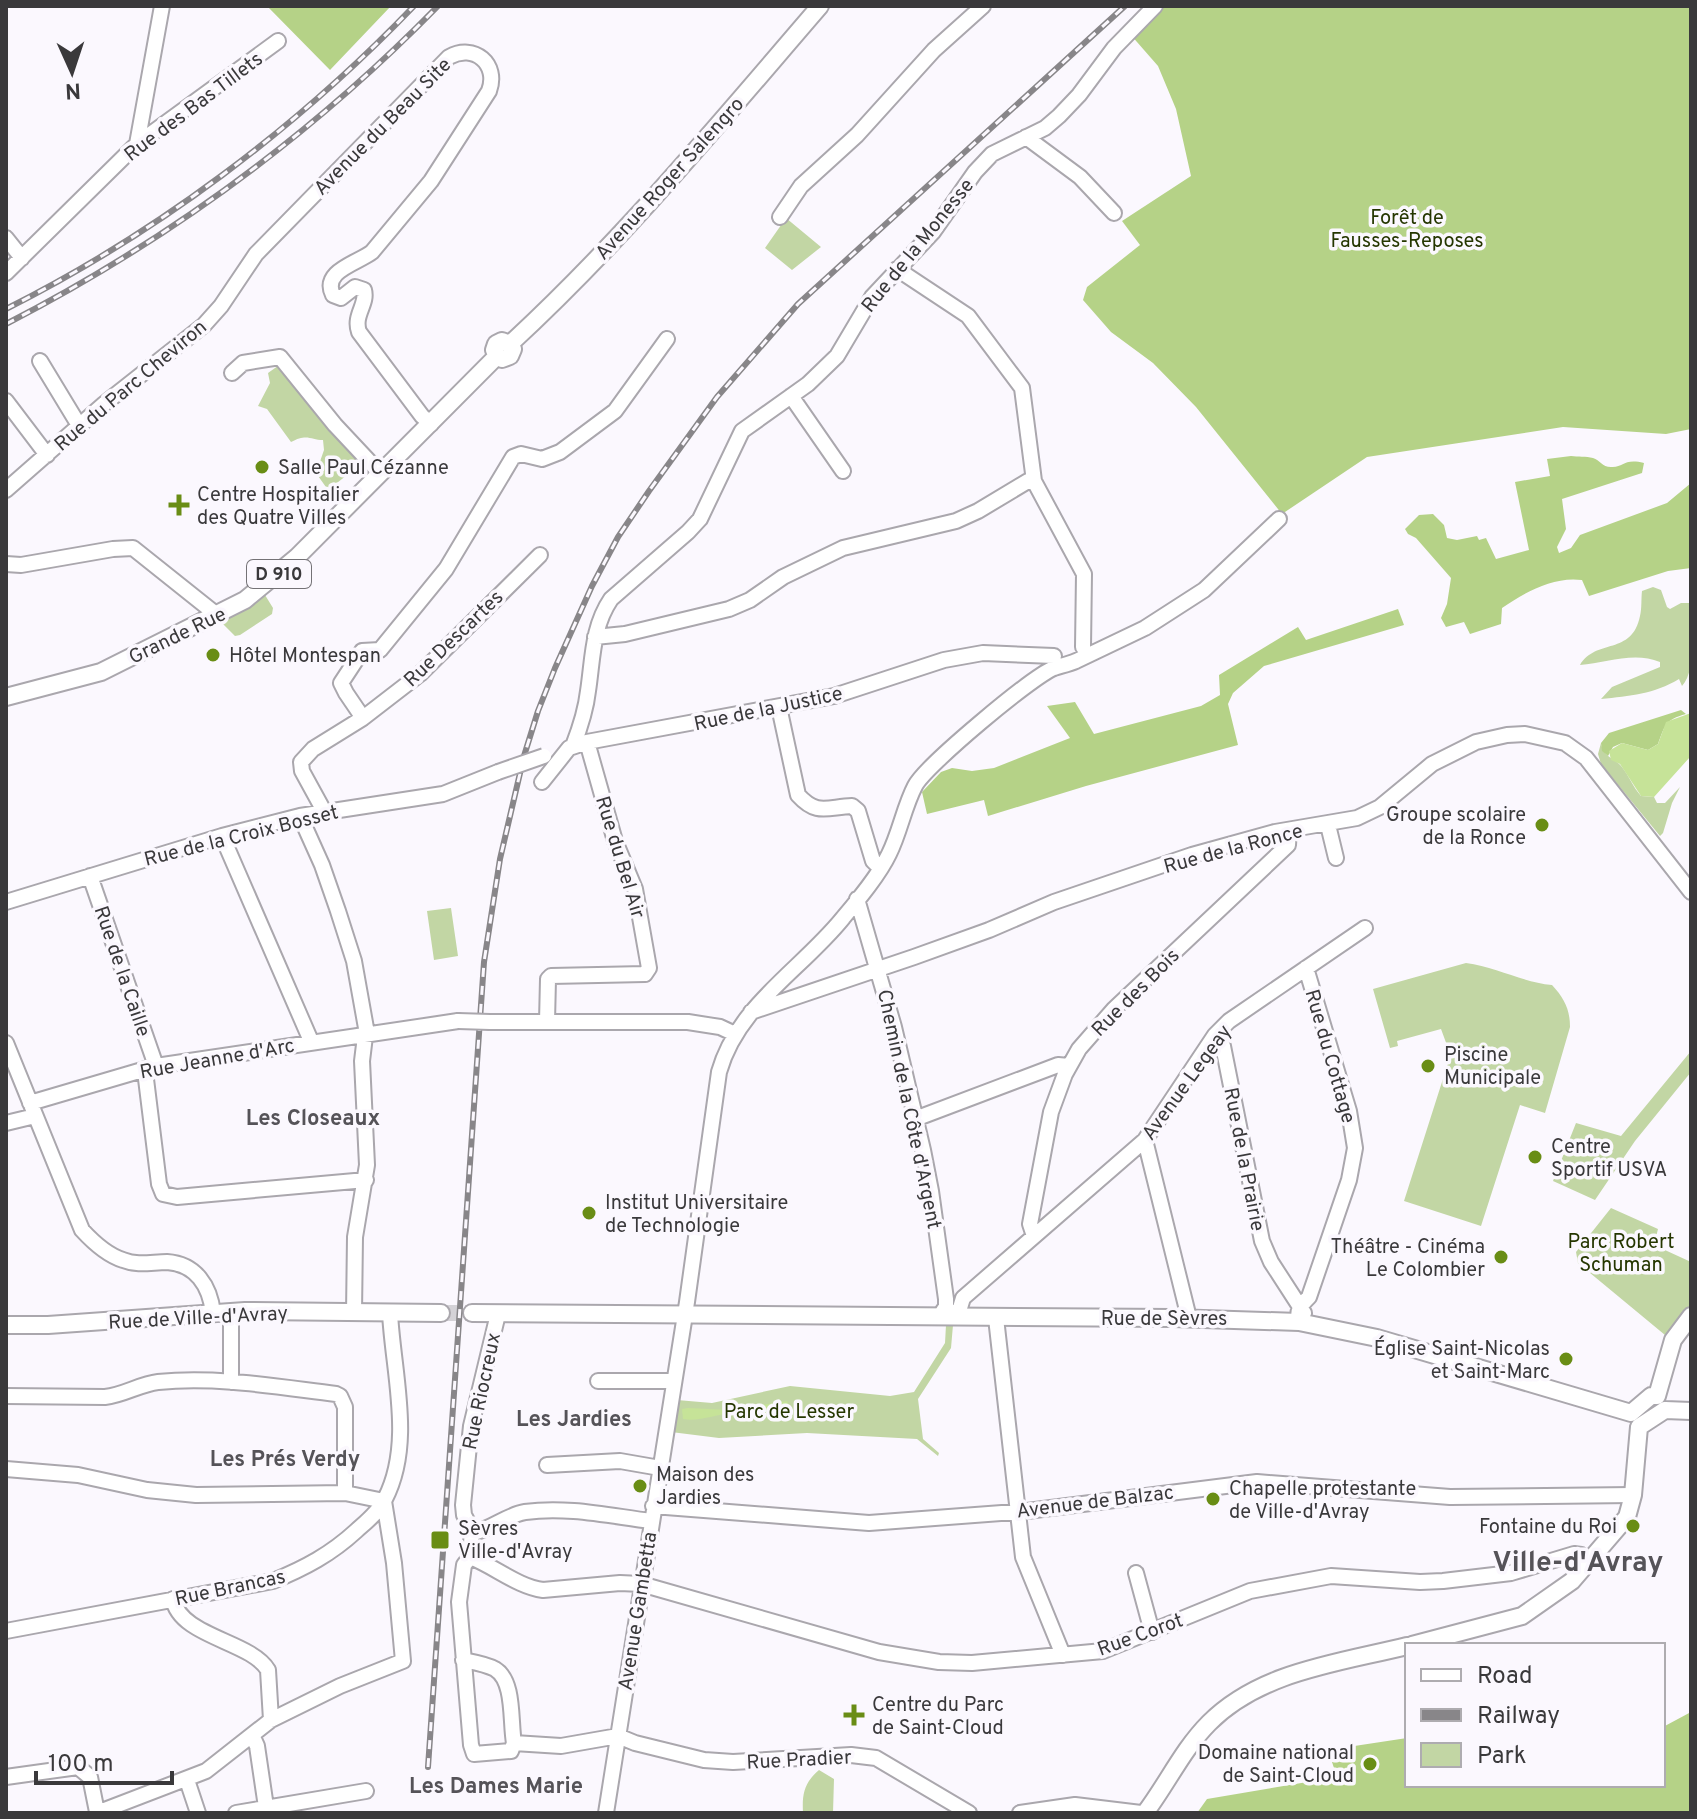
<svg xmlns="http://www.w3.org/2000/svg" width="1697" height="1819" viewBox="0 0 1697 1819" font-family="Overpass,sans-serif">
  <rect width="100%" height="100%" fill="#fbf8fe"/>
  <path fill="#c2d6a4" d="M786 218 821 247 792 270 765 248Z
    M282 363 361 464 328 490 316 473 324 450 323 440C311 440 307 433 291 442L267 409 258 406 270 383 268 373Z
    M1653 587 1661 590 1667 607 1670 609 1681 603H1691C1691 624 1697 671 1682 686L1679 679C1654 694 1630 696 1601 699L1612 687 1660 667V662C1634 651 1606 663 1580 665 1596 638 1632 656 1640 616 1642 608 1641 599 1642 591Z
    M265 595 273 608 272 614 240 635 235 636 221 622Z
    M1601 743C1603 758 1614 757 1622 767 1629 776 1633 787 1641 796L1654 797 1657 803H1665L1680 787 1672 803 1663 833 1660 836 1601 764 1598 754Z
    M451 908 458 956 434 960 427 911Z
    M1466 963C1496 967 1522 982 1552 985 1564 998 1570 1009 1570 1027L1545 1113 1520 1105 1481 1226 1404 1201 1449 1060 1448 1048 1441 1029 1397 1041 1398 1046 1390 1048 1373 989Z
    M1691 1051V1072L1635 1141 1595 1200 1553 1181 1576 1123 1621 1136Z
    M1611 1208 1658 1229 1654 1245 1691 1262V1305L1665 1335 1578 1263 1576 1252Z
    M946 1325H953L951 1348 918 1399 923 1439 939 1453 938 1456 917 1439 807 1433 719 1438 671 1432 677 1400 712 1403 790 1386 890 1396 914 1392 945 1343Z
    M819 1770 834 1779 833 1813H803C802 1794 804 1783 819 1770Z"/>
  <path fill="#b5d287" d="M267 6H391L330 70Z
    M1159 6H1691V429L1666 434 1563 427 1367 457 1282 514 1196 407 1153 363 1111 332 1083 300 1087 287 1140 245 1122 221 1191 176 1176 109 1158 66 1130 34Z
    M1571 456C1578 457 1586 456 1593 458 1600 460 1602 467 1611 467 1624 468 1623 458 1644 463L1642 473 1562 499 1566 529 1557 547 1559 553 1571 548 1580 535 1667 503 1691 483V568L1668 571 1589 596 1582 580C1554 576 1525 592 1502 608L1501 624 1470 634 1464 622 1446 627 1441 618 1447 604 1451 578 1416 538 1408 534 1405 529 1419 515 1433 514 1444 525 1447 538 1457 540 1477 536 1479 540 1486 538 1496 559 1529 550 1515 482 1550 476 1547 459Z
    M1398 609 1404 625 1264 666 1233 693 1228 704 1238 745 1086 786 988 816 984 800 927 814 922 792 941 772 952 768 972 771 994 768 1070 738 1047 706 1075 702 1094 734 1201 706 1220 695 1219 675 1298 627 1306 640Z
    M1681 710 1686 714C1665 720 1665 725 1658 744L1648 750 1622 743 1613 747 1608 756 1602 751 1601 743 1609 733Z
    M1691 1712V1813H1197L1207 1799 1337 1777 1328 1750 1407 1738V1785H1663V1727Z"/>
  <path fill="#c6e398" d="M1691 713 1690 757 1654 797 1641 796 1620 764 1611 760 1609 751 1622 743 1648 750 1658 744 1666 722Z
    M787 1401 790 1408C771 1418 753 1412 733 1413 716 1414 699 1422 683 1419L682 1409 688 1408 729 1410Z"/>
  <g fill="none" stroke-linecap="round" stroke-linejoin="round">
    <path stroke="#d4d2d7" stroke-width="16" stroke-dasharray="16 8" stroke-linecap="butt" d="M441 1313H472"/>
    <defs>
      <path id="minor" d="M1026 137 1080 177 1114 213
        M137 144 162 6
        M780 217 801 186 857 135 934 50 983 6
        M6 238 22 258
        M897 269 968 316 1022 388 1034 481 1084 574 1083 647
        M6 273 137 144 278 41
        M40 361 80 427
        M232 373 243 363 280 357 335 425 380 473
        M791 396 843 471
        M6 401 47 455
        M6 490 104 404 204 325 221 306 256 254 449 57C474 43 499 64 489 91L431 181 372 252C358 263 321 271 333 295L341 298 355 287 364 290C368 304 353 315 359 332L422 416 431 424
        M6 564 21 565 113 549 133 548 217 615
        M595 637 625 634 729 609 750 600 783 577 843 548 956 521 978 511 1028 481H1034
        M779 707 798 795C817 816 827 807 852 806L858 811 873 861 880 868
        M363 718 420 674 540 555
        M573 746C580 728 586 709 588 691 593 658 592 627 611 599L688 532 700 519 742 431 808 384 837 356 872 297 933 232 975 172 992 154 1045 128 1059 116 1079 95 1114 48 1155 6
        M542 782 569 748 587 742 834 696 944 660 983 653 1054 656
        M325 813 302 771 301 762 313 749 363 718 346 693 341 683 362 651 380 650 446 569 513 457 521 454 542 459 560 452 615 411 667 339
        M300 816 322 865 338 911 354 961 366 1028 362 1061 367 1165 355 1237 354 1313
        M1328 825 1336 858
        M222 836 311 1041
        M90 876 156 1066
        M857 899 894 1027 923 1150 931 1191 946 1299V1307L943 1311 951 1316 960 1308 963 1298 1145 1140 1215 1035 1229 1021 1365 928
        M6 902 222 836 300 816 443 794 498 772
        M751 1012 914 957 989 930 1054 902 1192 855 1275 832 1357 818 1380 807 1432 764 1476 742 1507 735 1525 734 1565 743 1586 758 1691 892
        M490 1022H688L720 1027 735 1034
        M547 1022 548 979 551 976 645 974 649 968 635 889 615 841 587 742
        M1215 1035 1223 1046 1262 1241 1271 1262 1304 1313
        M6 1043 82 1230C93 1242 107 1255 123 1260 138 1266 152 1262 167 1262 196 1264 210 1286 213 1313
        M145 1071 159 1184 163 1194 177 1197 366 1180
        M30 1103 156 1066 458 1021
        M915 1119 1058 1065 1069 1066
        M6 1123 35 1116
        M1145 1140 1189 1318
        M1034 1236 1030 1224 1051 1112 1065 1074 1079 1049 1114 1009 1288 845 1289 830
        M231 1312V1382
        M498 1314 471 1426 463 1505 464 1515 472 1530 470 1557 464 1565 459 1602 471 1745 474 1754 511 1751 514 1743
        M996 1318 1023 1557 1063 1655
        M1299 1322C1296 1310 1301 1305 1309 1297L1349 1180 1355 1148 1349 1111 1306 968
        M598 1381H673
        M6 1396 105 1397C124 1395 140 1384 158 1382 217 1376 278 1387 336 1394L340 1396 345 1407V1493
        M547 1465 620 1461 660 1468
        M6 1469 78 1475 147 1490 196 1495 345 1493 384 1501
        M653 1506 869 1523 1027 1511 1257 1482 1450 1497 1633 1495
        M472 1533C491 1530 506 1515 525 1512 567 1506 610 1516 651 1521
        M470 1557C494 1566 518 1587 543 1590L620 1583 641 1584 879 1652 939 1662 972 1663 1103 1651 1250 1591 1331 1576 1420 1582 1443 1581 1511 1573 1574 1554 1581 1555 1590 1562
        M1136 1573 1152 1632
        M173 1599C180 1637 251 1641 268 1670L271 1720
        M6 1631 273 1581C305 1568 331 1554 356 1531 366 1522 379 1512 385 1499 414 1443 393 1373 390 1313
        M463 1660C473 1662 486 1664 495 1669 515 1681 510 1722 514 1743
        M252 1735 257 1746 266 1807
        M618 1736 635 1743 704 1760 733 1762 851 1755 876 1758 969 1813
        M514 1743 561 1746 618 1736
        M6 1777 78 1767 90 1777 97 1812 102 1811 206 1771 271 1720 340 1686 403 1661 394 1563 384 1501
        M187 1780 198 1813
        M236 1813 366 1791
        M606 1813 687 1302 719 1072C738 1005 801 970 843 918 858 900 879 875 889 854 900 832 904 807 915 786 925 766 1033 676 1054 668 1060 666 1069 664 1076 661L1145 628 1204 590 1279 519
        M1020 1813 1075 1805 1141 1813"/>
      <path id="major" d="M497 356 502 359 510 356 513 349 510 344C623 240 720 122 820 6
        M6 697 101 672 245 600 297 557 497 356 494 350 496 344 502 341 510 344
        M472 1313 1173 1318 1299 1322 1377 1338 1631 1413
        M6 1325H48L245 1311 441 1313
        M1657 1396 1673 1340 1691 1316
        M1665 1410 1691 1411
        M1631 1413 1651 1396H1657
        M1639 1427 1665 1410
        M1412 1645 1522 1616 1572 1581 1627 1517 1633 1495 1639 1427
        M1145 1813C1167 1784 1183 1749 1209 1723 1261 1671 1339 1663 1407 1646"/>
    </defs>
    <use href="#minor" stroke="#aaa7ad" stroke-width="18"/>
    <use href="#major" stroke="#aaa7ad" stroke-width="20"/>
    <use href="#minor" stroke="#fff" stroke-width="14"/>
    <use href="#major" stroke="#fff" stroke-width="16"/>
    <defs>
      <path id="rail" d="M6 309C157 233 297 128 414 6
        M6 324C167 241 311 136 438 6
        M428 1767 484 962 500 859 524 756 538 711 555 668 592 586 618 537 649 491 717 397 798 304 1125 6"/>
    </defs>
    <use href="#rail" stroke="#888689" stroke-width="6"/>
    <use href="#rail" stroke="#fbf8fe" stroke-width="3" stroke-dasharray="9" stroke-linecap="butt"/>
    <defs>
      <path id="minor-bridge" d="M498 772 544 756
        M458 1021 490 1022"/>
    </defs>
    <use href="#minor-bridge" stroke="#aaa7ad" stroke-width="18" stroke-linecap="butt"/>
    <use href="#minor-bridge" stroke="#fff" stroke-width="14"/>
  </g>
  <g fill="#698d15" stroke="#fbf8fe" stroke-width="3">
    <circle cx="262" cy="467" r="8"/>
    <path d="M175 493h8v8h8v8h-8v8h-8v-8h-8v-8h8z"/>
    <circle cx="213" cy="655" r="8"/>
    <circle cx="1542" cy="825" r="8"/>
    <circle cx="1428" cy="1066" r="8"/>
    <circle cx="1535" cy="1157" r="8"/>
    <circle cx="589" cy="1213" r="8"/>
    <circle cx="1501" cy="1257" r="8"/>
    <circle cx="1566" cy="1359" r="8"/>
    <circle cx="640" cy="1486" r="8"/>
    <circle cx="1213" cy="1499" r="8"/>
    <circle cx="1633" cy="1526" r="8"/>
    <rect x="430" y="1530" width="20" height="20" rx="4"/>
    <path d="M850 1703h8v8h8v8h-8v8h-8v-8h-8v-8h8z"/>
    <circle cx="1370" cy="1764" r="8"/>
  </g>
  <g text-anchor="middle" stroke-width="7" stroke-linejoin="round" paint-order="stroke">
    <rect fill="#fbf8fe" stroke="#747276" stroke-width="2" x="247" y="560" width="64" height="28" rx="6"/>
    <g font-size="18" font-weight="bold" fill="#3a393b">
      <text x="279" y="580">D 910</text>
    </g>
    <g font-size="20" fill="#3a393b" stroke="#fbf8fe">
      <text transform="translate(193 106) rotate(-37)" y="7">Rue des Bas Tillets</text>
      <text transform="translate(382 126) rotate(-45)" y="7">Avenue du Beau Site</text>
      <text transform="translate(669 178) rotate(-48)" y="7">Avenue Roger Salengro</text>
      <text transform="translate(917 245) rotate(-51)" y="7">Rue de la Monesse</text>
      <text transform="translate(130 385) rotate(-40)" y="7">Rue du Parc Cheviron</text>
      <text transform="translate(177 635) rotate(-26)" y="7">Grande Rue</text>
      <text transform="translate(453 638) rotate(-44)" y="7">Rue Descartes</text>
      <text transform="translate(768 708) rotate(-12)" y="7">Rue de la Justice</text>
      <text transform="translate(241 835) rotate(-14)" y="7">Rue de la Croix Bosset</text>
      <text transform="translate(1233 848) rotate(-15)" y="7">Rue de la Ronce</text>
      <text transform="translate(621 857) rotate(73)" y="7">Rue du Bel Air</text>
      <text transform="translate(123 971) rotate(71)" y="7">Rue de la Caille</text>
      <text transform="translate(1135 992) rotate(-45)" y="7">Rue des Bois</text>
      <text transform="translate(1331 1056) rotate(74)" y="7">Rue du Cottage</text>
      <text transform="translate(217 1058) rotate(-10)" y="7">Rue Jeanne d'Arc</text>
      <text transform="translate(1186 1082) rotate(-54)" y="7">Avenue Legeay</text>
      <text transform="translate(910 1109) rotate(78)" y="7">Chemin de la Côte d'Argent</text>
      <text transform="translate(1245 1159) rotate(79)" y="7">Rue de la Prairie</text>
      <text transform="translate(198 1317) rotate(-3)" y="7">Rue de Ville-d'Avray</text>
      <text x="1164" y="1325">Rue de Sèvres</text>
      <text transform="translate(481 1391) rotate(-78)" y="7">Rue Riocreux</text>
      <text transform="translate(1095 1501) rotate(-7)" y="7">Avenue de Balzac</text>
      <text transform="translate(230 1587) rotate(-12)" y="7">Rue Brancas</text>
      <text transform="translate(637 1611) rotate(-81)" y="7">Avenue Gambetta</text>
      <text transform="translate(1140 1634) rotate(-20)" y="7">Rue Corot</text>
      <text transform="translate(799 1759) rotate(-3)" y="7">Rue Pradier</text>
    </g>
    <g font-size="20" fill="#253600" stroke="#fbf8fe">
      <text x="1407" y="224">Forêt de<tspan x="1407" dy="23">Fausses-Reposes</tspan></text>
      <text x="1621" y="1248">Parc Robert<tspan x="1621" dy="23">Schuman</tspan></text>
      <text x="789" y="1418">Parc de Lesser</text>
    </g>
    <g font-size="20" fill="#3a393b" stroke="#fbf8fe" text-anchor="start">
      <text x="278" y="474">Salle Paul Cézanne</text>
      <text x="197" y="501">Centre Hospitalier<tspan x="197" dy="23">des Quatre Villes</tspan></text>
      <text x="229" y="662">Hôtel Montespan</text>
      <text x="1526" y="821" text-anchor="end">Groupe scolaire<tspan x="1526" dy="23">de la Ronce</tspan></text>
      <text x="1444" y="1061">Piscine<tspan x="1444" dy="23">Municipale</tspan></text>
      <text x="1551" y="1153">Centre<tspan x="1551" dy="23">Sportif USVA</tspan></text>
      <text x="605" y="1209">Institut Universitaire<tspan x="605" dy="23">de Technologie</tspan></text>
      <text x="1485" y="1253" text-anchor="end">Théâtre - Cinéma<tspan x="1485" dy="23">Le Colombier</tspan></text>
      <text x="1550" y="1355" text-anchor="end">Église Saint-Nicolas<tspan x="1550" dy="23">et Saint-Marc</tspan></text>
      <text x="656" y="1481">Maison des<tspan x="656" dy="23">Jardies</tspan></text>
      <text x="1229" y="1495">Chapelle protestante<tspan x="1229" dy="23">de Ville-d'Avray</tspan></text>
      <text x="1617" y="1533" text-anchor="end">Fontaine du Roi</text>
      <text x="458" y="1535">Sèvres<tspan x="458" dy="23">Ville-d'Avray</tspan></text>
      <text x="872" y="1711">Centre du Parc<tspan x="872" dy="23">de Saint-Cloud</tspan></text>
      <text x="1354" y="1759" text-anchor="end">Domaine national<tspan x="1354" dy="23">de Saint-Cloud</tspan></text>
    </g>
    <g font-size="22" font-weight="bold" fill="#555358" stroke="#fbf8fe">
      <text x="313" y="1125">Les Closeaux</text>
      <text x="574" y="1426">Les Jardies</text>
      <text x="285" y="1466">Les Prés Verdy</text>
      <text x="496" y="1793">Les Dames Marie</text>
    </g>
    <g font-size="28" font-weight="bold" fill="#555358" stroke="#fbf8fe">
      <text x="1578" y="1571">Ville-d'Avray</text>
    </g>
  </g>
  <rect width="1697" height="1819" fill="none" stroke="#3a393b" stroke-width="16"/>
  <rect x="1405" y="1643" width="260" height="144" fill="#fbf8fe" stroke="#aeacb0" stroke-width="2"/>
  <rect x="1421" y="1669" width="40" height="12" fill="#ffffff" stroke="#aeacb0" stroke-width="2"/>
  <text x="1477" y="1683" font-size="24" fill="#3a393b">Road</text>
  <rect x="1421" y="1709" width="40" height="12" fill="#888689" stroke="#aeacb0" stroke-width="2"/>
  <text x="1477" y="1723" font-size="24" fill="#3a393b">Railway</text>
  <rect x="1421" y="1743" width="40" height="24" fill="#c2d6a4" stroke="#aeacb0" stroke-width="2"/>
  <text x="1477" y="1763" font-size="24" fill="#3a393b">Park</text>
  <g transform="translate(72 72) rotate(177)" stroke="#fbf8fe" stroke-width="6" paint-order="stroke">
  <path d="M0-6L14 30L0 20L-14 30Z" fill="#3a393b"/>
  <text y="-12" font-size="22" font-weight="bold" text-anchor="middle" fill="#3a393b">N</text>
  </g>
  <path d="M36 1771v12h136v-12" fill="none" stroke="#3a393b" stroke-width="4"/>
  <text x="48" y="1771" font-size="24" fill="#3a393b" stroke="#fbf8fe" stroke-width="6" paint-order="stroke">100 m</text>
</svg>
